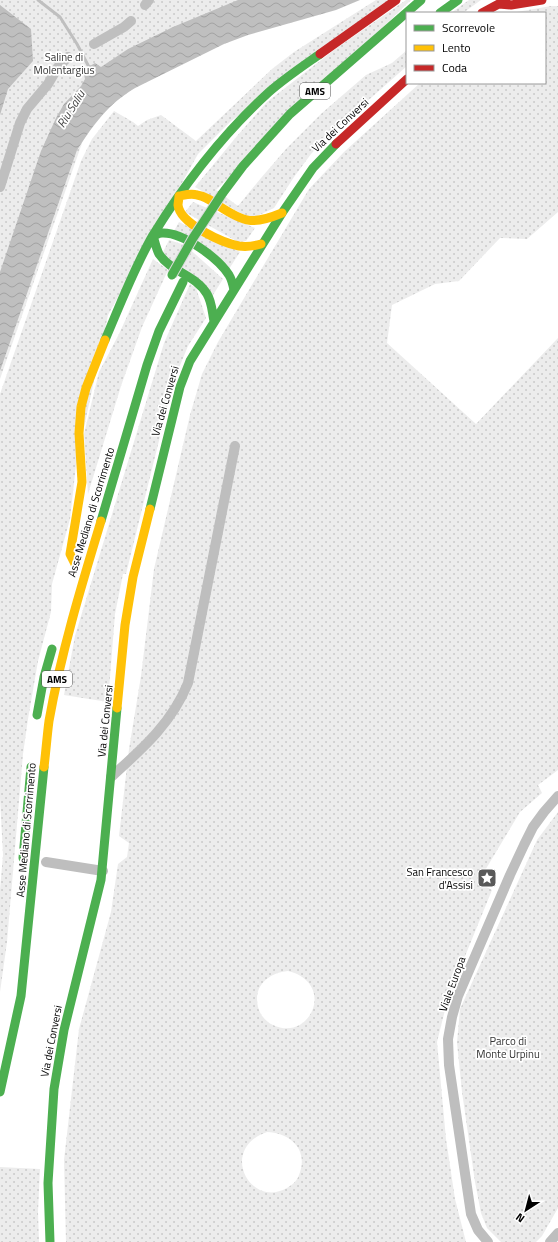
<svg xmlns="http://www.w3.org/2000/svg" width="558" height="1242" viewBox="0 0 558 1242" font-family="'Titillium Web',sans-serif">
  <defs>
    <pattern id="green-dots" width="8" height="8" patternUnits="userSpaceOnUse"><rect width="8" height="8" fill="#ececec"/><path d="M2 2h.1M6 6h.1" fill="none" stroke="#c9c9c9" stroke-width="1.8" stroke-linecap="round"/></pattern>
    <pattern id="water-waves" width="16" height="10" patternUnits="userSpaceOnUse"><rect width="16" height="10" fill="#bfbfbf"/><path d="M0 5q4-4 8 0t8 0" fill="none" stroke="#a2a2a2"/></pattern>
  </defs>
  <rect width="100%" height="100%" fill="#fff"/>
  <path fill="url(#green-dots)" fill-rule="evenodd" d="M0 0H333L239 35 135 88C112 102 94 119 82 143L0 379Z
    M376 0H390L230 122 198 154 108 315 76 465 70 519 52 584 51 612 38 661 28 719 23 754 7 942 0 992V890L3 855 0 797V394L81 161 92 139 114 111 133 122 138 126 147 120 161 115 196 141 272 69 294 52Z
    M406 0H411L216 190 238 206 261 178 286 149 322 113 366 75 392 63 407 50V66L328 136 311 154 294 177 274 208 251 219 195 187 237 136 267 102 334 50Z
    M469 0H481L463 13H451Z
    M551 6H558V212L527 239 500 238 459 281 435 284 392 305 387 343 476 424 558 338V770L538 785 542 793 520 812 478 882 492 890 448 998 437 1042 446 1139 455 1199 466 1242H66L64 1160 79 1029 111 912 118 864 127 857 129 843 119 836 129 749 141 676 154 569 190 415 202 374 218 342 309 189 344 152 420 83H545V13H511ZM288 971C337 983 310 1043 273 1025 266 1022 260 1015 258 1007 253 986 268 973 288 971ZM267 1132C291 1133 309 1150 299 1175 297 1181 292 1185 287 1188 250 1209 218 1149 267 1132Z
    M193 202 255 228 246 241 238 242 185 212Z
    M179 222 240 252 229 269 174 231Z
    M169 240 185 245 223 279 213 295 162 254Z
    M153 259 168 270 142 327 121 386 88 494 84 434 99 372 119 334Z
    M190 284 196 288 206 318 188 346 174 380 126 574H123L115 614 108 702 64 695 75 636 164 343Z
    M558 812V1208L542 1236 536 1242H501L487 1228 481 1213 475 1182 462 1092 457 1043 460 1009 537 840Z
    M0 1167 40 1169 38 1212 39 1242H0Z"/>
  <path fill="url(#water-waves)" d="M238 0H360L336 10 248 35 224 44 135 88C108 104 94 124 77 150L0 371V272L41 151 56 118 64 104 81 86 85 79 83 70 95 63 101 67 128 49 173 27Z
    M0 5 31 29 33 61 8 89 0 115Z"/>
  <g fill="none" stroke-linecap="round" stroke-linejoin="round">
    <path stroke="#bfbfbf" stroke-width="3" d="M38 0 60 17 77 44 90 69"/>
    <path stroke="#bfbfbf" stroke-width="10" d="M145 5 149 0
      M94 44 124 27 131 21
      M0 187 20 123 27 109 48 84 58 67 68 57"/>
    <path stroke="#bebebe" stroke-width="10" d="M111 777C142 749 172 723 188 683L235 446
      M46 862 103 871
      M488 1242 478 1230 471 1214 449 1065 448 1039 452 1017 458 996 510 875 524 845 533 827 544 812 558 796
      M550 1242 558 1233"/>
    <path stroke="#4caf50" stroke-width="9" d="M440 13 458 0
      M222 194 243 166 290 114 421 0
      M153 236C155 242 156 248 159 254 171 272 196 275 207 294 212 302 212 312 214 321
      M153 236C156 235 159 233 162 233 183 232 218 258 229 275 232 280 233 285 234 290
      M105 340C120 305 134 268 153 235 185 183 224 133 269 92 285 78 303 66 320 54
      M150 509 180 387 190 361 282 213 313 168 336 144
      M101 521 147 365 159 331 183 282
      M37 715 44 677 52 649
      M23 858 31 767
      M0 1092 21 996 44 767
      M50 1242 48 1183 54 1089 64 1030 101 880 117 708"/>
    <path stroke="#ffc107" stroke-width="9" d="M179 196C185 195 191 193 197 195 205 196 212 201 219 206 245 223 253 225 282 213
      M179 196C179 199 178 203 178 205 180 224 223 243 239 246 246 247 254 246 261 244
      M75 564 70 554 82 482 79 433 81 407 86 388 105 340
      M117 708 125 625 133 577 150 509
      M44 767C46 751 47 736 49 721 61 653 81 587 101 521"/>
    <path stroke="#c62828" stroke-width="9" d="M499 4 511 5 542 0
      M482 13 506 0
      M320 54 396 0
      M336 144 407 79"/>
    <defs>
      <path id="fast-bridge" d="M172 275 193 238 222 194"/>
    </defs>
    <use href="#fast-bridge" stroke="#dbdbdb" stroke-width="11" stroke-linecap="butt"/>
    <use href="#fast-bridge" stroke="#4caf50" stroke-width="9"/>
  </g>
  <defs>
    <symbol id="sight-square" viewBox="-11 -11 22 22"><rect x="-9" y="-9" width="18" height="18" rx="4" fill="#595959" stroke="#fff"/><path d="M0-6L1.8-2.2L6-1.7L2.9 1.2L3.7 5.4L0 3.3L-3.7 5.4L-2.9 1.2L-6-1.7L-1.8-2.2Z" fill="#fff"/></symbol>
  </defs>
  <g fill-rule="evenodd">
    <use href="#sight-square" x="476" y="867" width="22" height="22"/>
  </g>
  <g text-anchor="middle" stroke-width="3.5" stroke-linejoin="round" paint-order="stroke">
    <g fill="#fff" stroke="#4c4c4c" stroke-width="1">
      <rect x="300" y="83" width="30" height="16" rx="3"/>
      <rect x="42" y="671" width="30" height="16" rx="3"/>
    </g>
    <g font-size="10" font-weight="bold" fill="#000">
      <text x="315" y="95">AMS</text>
      <text x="57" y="683">AMS</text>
    </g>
    <g font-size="11" fill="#333" stroke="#fff">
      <text x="64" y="61">Saline di<tspan x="64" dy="13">Molentargius</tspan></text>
      <text x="508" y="1045">Parco di<tspan x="508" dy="13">Monte Urpinu</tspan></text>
    </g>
    <g font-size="11" fill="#000" stroke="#fff">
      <text transform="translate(340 125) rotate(-43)" y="4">Via dei Conversi</text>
      <text transform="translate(165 401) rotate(-74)" y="4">Via dei Conversi</text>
      <text transform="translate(91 512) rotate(-73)" y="4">Asse Mediano di Scorrimento</text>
      <text transform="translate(105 721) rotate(-84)" y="4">Via dei Conversi</text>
      <text transform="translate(26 830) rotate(-85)" y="4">Asse Mediano di Scorrimento</text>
      <text transform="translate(452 984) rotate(-70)" y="4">Viale Europa</text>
      <text transform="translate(51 1041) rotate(-79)" y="4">Via dei Conversi</text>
    </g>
    <g font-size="11" fill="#000" stroke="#fff" text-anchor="end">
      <text x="473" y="876">San Francesco<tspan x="473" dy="13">d'Assisi</tspan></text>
    </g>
    <g font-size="12" font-style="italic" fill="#444" stroke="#fff">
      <text transform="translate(71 109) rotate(-58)" y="4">Riu Saliu</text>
    </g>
  </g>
  <rect x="406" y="12" width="140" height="72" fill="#ffffff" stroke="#999999"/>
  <rect x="414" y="25" width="20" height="6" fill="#4caf50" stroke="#999999"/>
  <text x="442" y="32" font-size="12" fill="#000000">Scorrevole</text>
  <rect x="414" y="45" width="20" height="6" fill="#ffc107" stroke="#999999"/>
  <text x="442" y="52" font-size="12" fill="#000000">Lento</text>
  <rect x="414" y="65" width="20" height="6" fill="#c62828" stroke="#999999"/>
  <text x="442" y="72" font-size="12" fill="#000000">Coda</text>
  <g transform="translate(526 1210) rotate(216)" stroke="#ffffff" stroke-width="3" paint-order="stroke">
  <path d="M0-3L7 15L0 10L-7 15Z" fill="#000000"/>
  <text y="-6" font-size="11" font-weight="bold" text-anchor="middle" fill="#000000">N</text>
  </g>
</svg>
